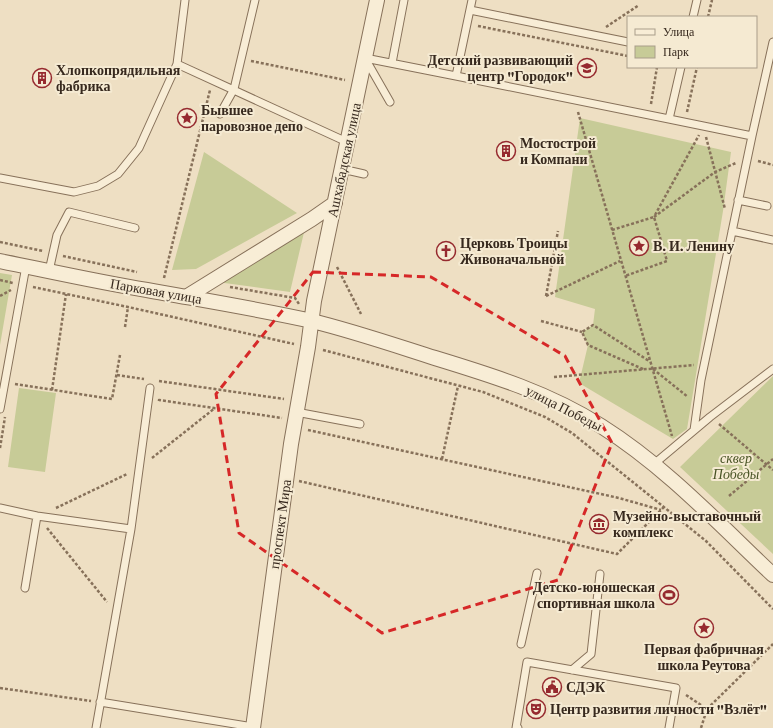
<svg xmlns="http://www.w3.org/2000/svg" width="773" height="728" viewBox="0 0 773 728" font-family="'Crimson Pro',serif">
  <rect width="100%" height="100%" fill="#eedfc3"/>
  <path fill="#c7cb97" d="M580 118 731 152 723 211 687 429 673 439 579 383 588 345 582 332 593 325 595 309 555 297Z
    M204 152 297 213 196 269 172 270Z
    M305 228 290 292 217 282Z
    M0 273 12 275 0 345Z
    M773 376V554L680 467Z
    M19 388 56 393 45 472 8 467Z"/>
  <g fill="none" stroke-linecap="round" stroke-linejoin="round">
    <defs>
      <path id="service" d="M470 10 628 42
        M693 17 697 0
        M365 58 456 76 472 0
        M366 60 390 102
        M392 63 404 0
        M177 64 185 0
        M456 76 669 119 681 67
        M220 114 234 89 255 0
        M669 119 752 136 773 42
        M342 169 364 174
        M0 178 74 192 98 186 118 174 139 148 177 64 347 142
        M738 200 767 206
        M732 231 773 240
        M49 271 57 235 69 212 135 228
        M0 409 26 266
        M296 412 360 424
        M694 430 701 380 752 136
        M654 464 710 417 773 369
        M0 508 37 516 131 529
        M25 588 37 516
        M521 644 537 573
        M572 670 591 654 600 574
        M100 702 253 727
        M96 728 131 529 150 388
        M518 728H516L527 662 676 688 669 728"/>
      <path id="minor" d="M0 261C49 271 98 282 147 290 202 300 258 309 312 321 353 331 394 345 435 358 494 376 549 393 601 426 666 467 718 523 773 575
        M186 297 312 219 335 203
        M253 728 291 444 308 347 314 301 377 0"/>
    </defs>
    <use href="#service" stroke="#87715a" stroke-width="9"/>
    <use href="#minor" stroke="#87715a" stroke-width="16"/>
    <path stroke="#87715a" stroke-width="2.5" stroke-dasharray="3 2" stroke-linecap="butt" d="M708 17 712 0
      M478 26 628 56
      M606 27 639 5
      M251 61 345 80
      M651 104 657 67
      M578 112 672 436
      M687 112 697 67
      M706 137 725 209
      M758 161 773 165
      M655 215 699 135
      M654 217 715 172 736 163
      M612 230 654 217 667 261 625 276
      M0 242 43 251
      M63 256 137 272
      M337 267 361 314
      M164 278 210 90
      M0 280 13 283
      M33 287 128 307 294 344
      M230 287 295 298 299 304
      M0 296 11 290
      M546 296 620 261
      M546 296 558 231
      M541 321 582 332
      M125 327 128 307
      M323 350 483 392 545 417 572 433 706 541 773 609
      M643 369 588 345 582 332 593 325 649 361
      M653 369 688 397
      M117 375 144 379
      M554 377 694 365
      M159 381 284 399
      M15 384 112 399 120 355
      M52 390 66 294
      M159 401V400L282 418
      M719 424 773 470
      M308 430 619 498 661 510
      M0 448 5 417
      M152 458 215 408
      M442 459 458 386
      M299 481 617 554 664 507
      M729 496 773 459
      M56 508 127 474
      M47 528 107 602
      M0 688 91 701
      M686 695 707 709
      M701 728 707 709 773 644"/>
    <use href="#service" stroke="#f8edd6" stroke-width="7"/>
    <use href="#minor" stroke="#f8edd6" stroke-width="14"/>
  </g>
  <path fill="none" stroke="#d62828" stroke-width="3" stroke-dasharray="8 5" stroke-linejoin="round" d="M313 272 431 277 565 356 612 443 558 580 382 633 239 533 216 394Z"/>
  <defs>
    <symbol id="school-ring" viewBox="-11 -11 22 22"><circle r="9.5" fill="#f5ead2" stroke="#962a2f" stroke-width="1.5"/><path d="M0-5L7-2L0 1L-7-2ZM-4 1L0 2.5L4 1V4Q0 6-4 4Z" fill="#962a2f"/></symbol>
    <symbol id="building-ring" viewBox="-11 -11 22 22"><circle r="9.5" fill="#f5ead2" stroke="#962a2f" stroke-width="1.5"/><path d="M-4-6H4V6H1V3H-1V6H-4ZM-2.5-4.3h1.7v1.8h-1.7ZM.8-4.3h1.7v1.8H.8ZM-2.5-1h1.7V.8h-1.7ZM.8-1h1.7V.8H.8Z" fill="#962a2f"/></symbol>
    <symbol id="sight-ring" viewBox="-11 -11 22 22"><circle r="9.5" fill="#f5ead2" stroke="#962a2f" stroke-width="1.5"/><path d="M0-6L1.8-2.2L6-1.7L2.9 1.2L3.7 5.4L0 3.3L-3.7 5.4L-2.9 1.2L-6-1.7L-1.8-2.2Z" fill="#962a2f"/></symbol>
    <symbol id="church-ring" viewBox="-11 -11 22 22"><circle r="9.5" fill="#f5ead2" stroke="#962a2f" stroke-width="1.5"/><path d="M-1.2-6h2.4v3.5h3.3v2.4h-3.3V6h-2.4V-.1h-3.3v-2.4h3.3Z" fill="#962a2f"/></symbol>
    <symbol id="museum-ring" viewBox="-11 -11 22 22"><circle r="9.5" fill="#f5ead2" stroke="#962a2f" stroke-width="1.5"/><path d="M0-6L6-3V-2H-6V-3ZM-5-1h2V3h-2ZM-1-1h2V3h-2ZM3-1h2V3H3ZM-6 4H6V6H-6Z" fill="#962a2f"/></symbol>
    <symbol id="stadium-ring" viewBox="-11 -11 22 22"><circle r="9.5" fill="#f5ead2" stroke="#962a2f" stroke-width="1.5"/><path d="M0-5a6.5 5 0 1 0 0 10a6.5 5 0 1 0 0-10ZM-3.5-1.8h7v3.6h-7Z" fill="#962a2f"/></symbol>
    <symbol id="civic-ring" viewBox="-11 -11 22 22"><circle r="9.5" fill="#f5ead2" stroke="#962a2f" stroke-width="1.5"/><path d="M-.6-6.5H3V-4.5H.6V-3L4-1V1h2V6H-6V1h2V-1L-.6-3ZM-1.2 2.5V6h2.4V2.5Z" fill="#962a2f"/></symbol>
    <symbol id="theatre-ring" viewBox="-11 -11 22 22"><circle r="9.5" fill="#f5ead2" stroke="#962a2f" stroke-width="1.5"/><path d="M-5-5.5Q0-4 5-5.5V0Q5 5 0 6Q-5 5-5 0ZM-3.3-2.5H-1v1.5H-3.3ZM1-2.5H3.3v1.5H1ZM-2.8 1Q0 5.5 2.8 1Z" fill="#962a2f"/></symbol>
  </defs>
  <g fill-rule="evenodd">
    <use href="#school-ring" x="576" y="57" width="22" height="22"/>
    <use href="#building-ring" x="31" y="67" width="22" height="22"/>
    <use href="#sight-ring" x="176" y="107" width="22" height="22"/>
    <use href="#building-ring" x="495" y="140" width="22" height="22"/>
    <use href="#sight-ring" x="628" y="235" width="22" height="22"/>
    <use href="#church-ring" x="435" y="240" width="22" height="22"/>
    <use href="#museum-ring" x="588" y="513" width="22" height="22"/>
    <use href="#stadium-ring" x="658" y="584" width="22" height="22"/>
    <use href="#sight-ring" x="693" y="617" width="22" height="22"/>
    <use href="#civic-ring" x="541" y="676" width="22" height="22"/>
    <use href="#theatre-ring" x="525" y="698" width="22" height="22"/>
  </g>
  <g text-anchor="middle" stroke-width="4" stroke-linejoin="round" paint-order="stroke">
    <g font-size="14" font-weight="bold" fill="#37291e" stroke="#f5ead2" text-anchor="start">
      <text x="573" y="65" text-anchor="end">Детский развивающий<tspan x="573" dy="16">центр "Городок"</tspan></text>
      <text x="56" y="75">Хлопкопрядильная<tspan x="56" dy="16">фабрика</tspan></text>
      <text x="201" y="115">Бывшее<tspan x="201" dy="16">паровозное депо</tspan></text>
      <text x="520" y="148">Мостострой<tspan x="520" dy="16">и Компани</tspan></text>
      <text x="460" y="248">Церковь Троицы<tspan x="460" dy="16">Живоначальной</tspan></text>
      <text x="653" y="251">В. И. Ленину</text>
      <text x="613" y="521">Музейно-выставочный<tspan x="613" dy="16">комплекс</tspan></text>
      <text x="655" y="592" text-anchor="end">Детско-юношеская<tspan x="655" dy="16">спортивная школа</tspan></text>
      <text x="704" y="654" text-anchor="middle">Первая фабричная<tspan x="704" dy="16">школа Реутова</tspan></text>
      <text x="566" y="692">СДЭК</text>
      <text x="550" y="714">Центр развития личности "Взлёт"</text>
    </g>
    <g font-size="14" fill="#37291e" stroke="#f5ead2">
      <text transform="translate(344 160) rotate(-78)" y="5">Ашхабадская улица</text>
      <text transform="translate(156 291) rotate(10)" y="5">Парковая улица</text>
      <text transform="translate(564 408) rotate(27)" y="5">улица Победы</text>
      <text transform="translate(280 524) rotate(-82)" y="5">проспект Мира</text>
    </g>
    <g font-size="14" font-style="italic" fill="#495425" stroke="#f5ead2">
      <text x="736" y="463">сквер<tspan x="736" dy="16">Победы</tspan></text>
    </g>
  </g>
  <rect x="627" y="16" width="130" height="52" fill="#f5ead2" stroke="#a99d8a"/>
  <rect x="635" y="29" width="20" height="6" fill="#f8edd6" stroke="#a99d8a"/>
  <text x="663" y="36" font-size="12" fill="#37291e">Улица</text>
  <rect x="635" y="46" width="20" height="12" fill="#c7cb97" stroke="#a99d8a"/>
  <text x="663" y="56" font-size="12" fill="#37291e">Парк</text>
</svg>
